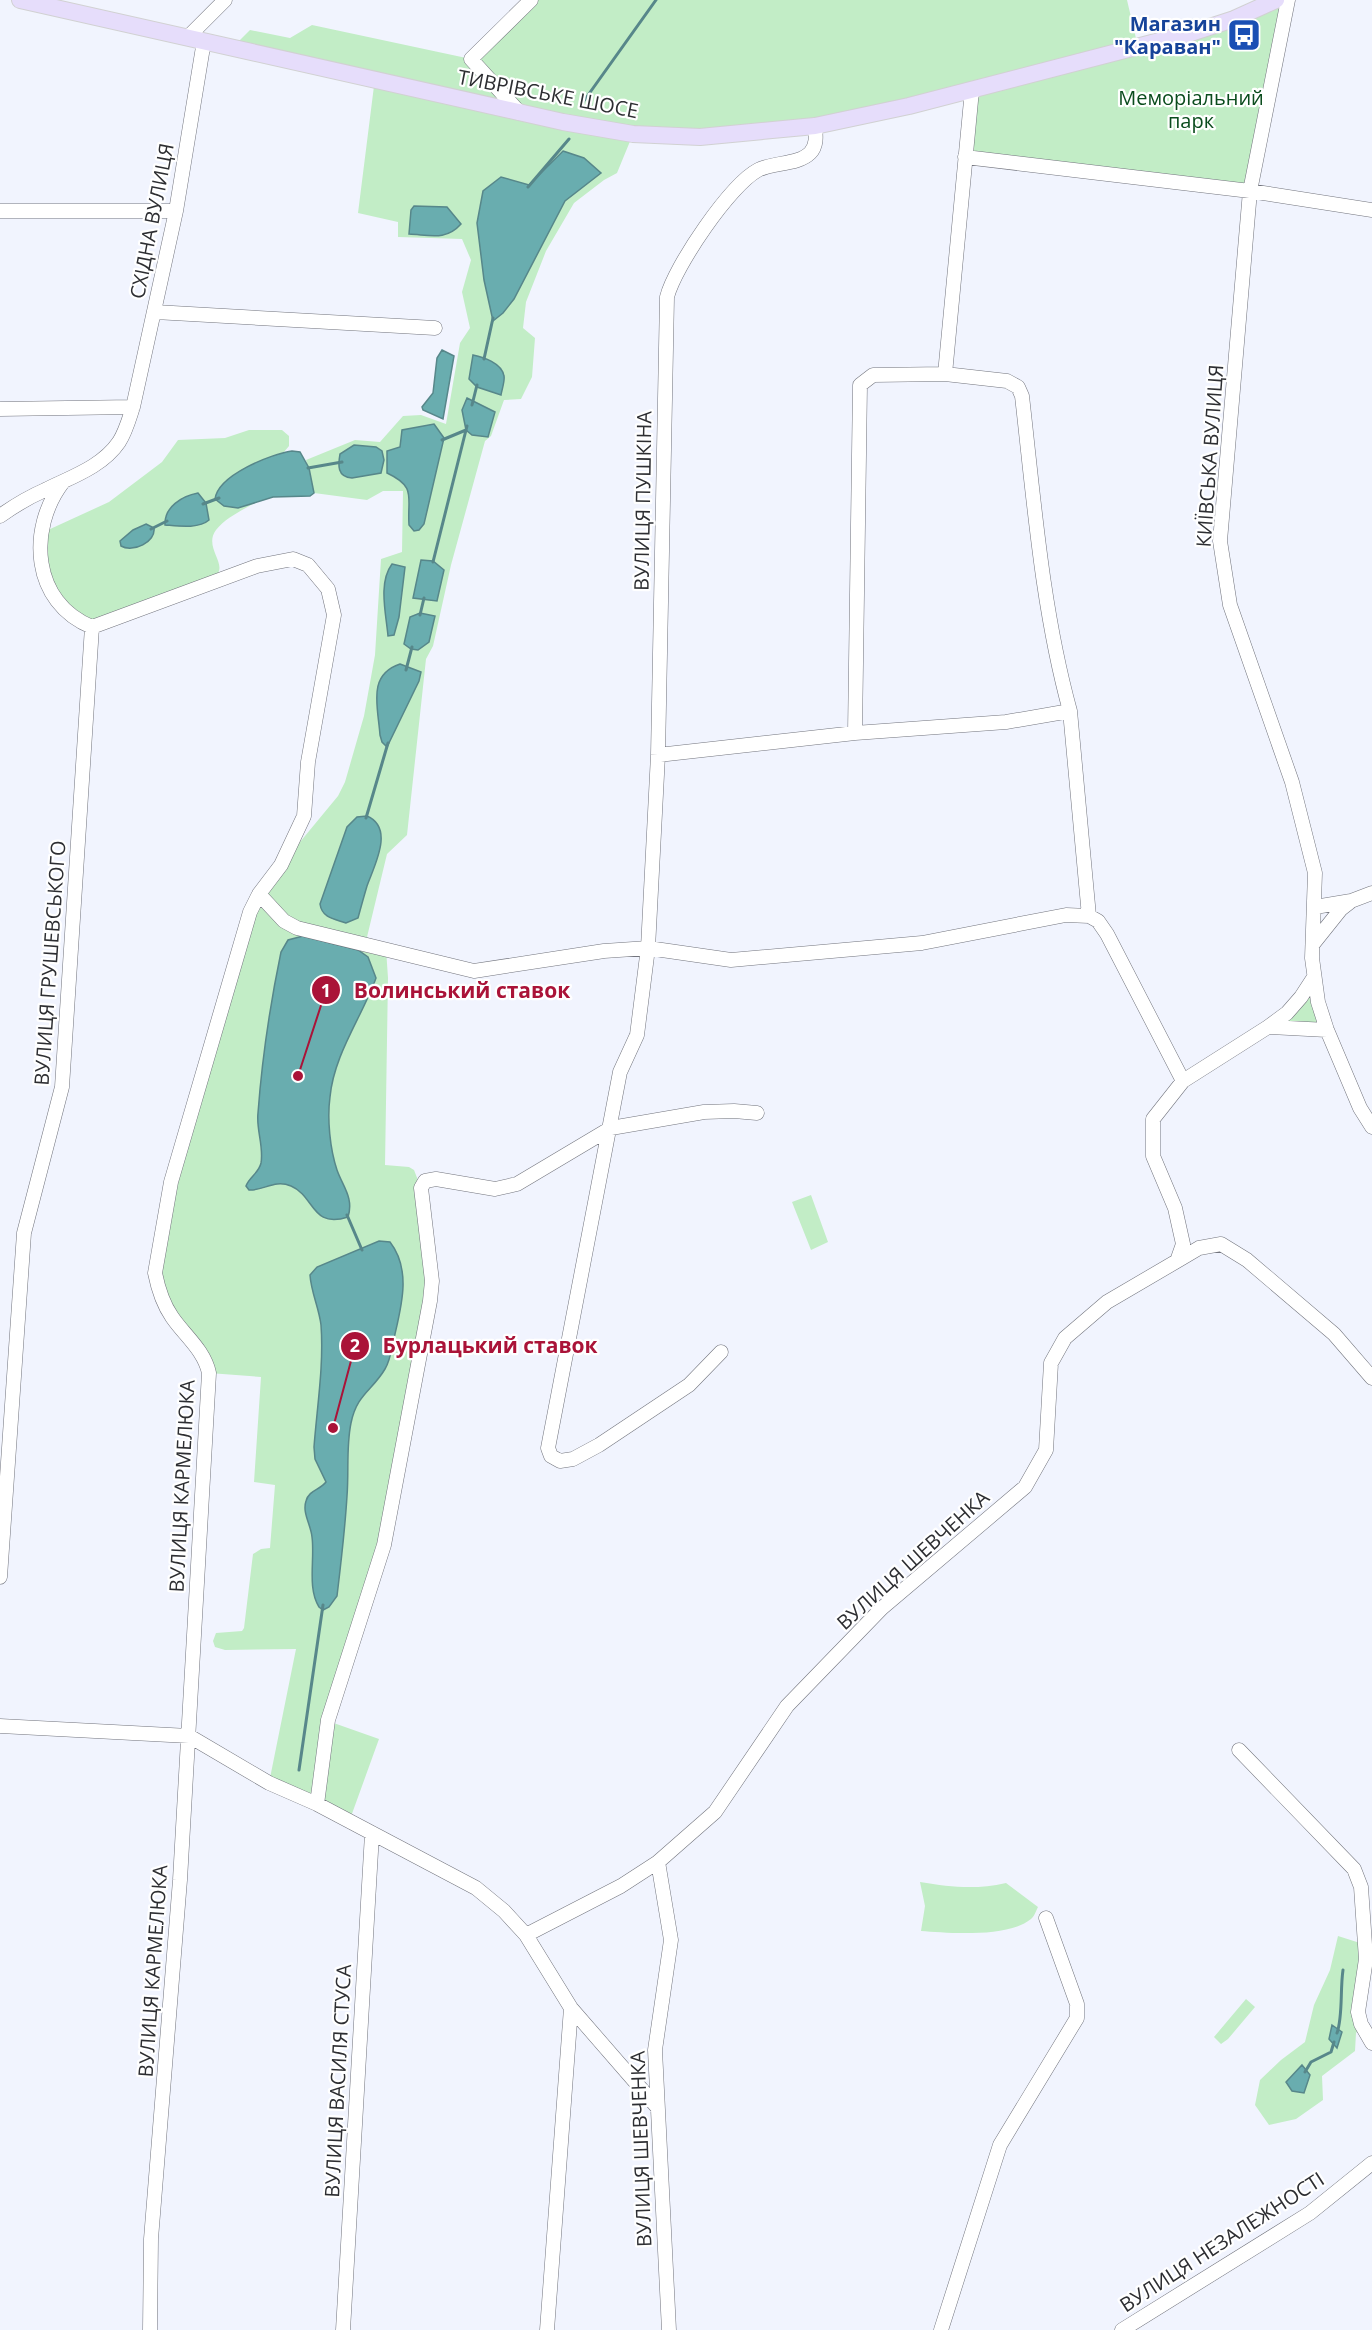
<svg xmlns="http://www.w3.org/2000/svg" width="1372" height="2330" viewBox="0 0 1372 2330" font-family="'Open Sans',sans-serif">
  <rect width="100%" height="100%" fill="#f1f4fe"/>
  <path fill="#c2edc6" d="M530 0H1127L1138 47 1288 0 1250 191 965 157 972 91 815 126 633 134 617 173 604 180 574 203 546 251 526 302 523 328 535 338 532 377 521 399 504 400 491 436 485 441 451 565 433 646 426 659 407 835 387 854 367 937 386 949 388 978 385 1165 409 1167 414 1170 421 1188 432 1281 384 1545 328 1721 379 1739 349 1822 269 1783 296 1649 225 1650 215 1647 213 1641 216 1633 242 1631 244 1628 253 1554 261 1549 270 1548 275 1485 254 1482 261 1377 209 1373 171 1316 157 1256 250 912 281 865 338 796 345 782 364 716 375 655 381 559 402 552 403 491H383L367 500 314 493 306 460 355 440 380 442 403 416 421 415 446 424 460 343 470 328 462 292 471 260 462 239 398 237V222L358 213 375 78 233 47 250 30 290 38 312 25 471 59Z
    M249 430H282L289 436V446L284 452 226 487 224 506 238 508 258 501C245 509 226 517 216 530 204 546 225 562 218 573 202 594 119 617 92 627L78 622 42 570 48 530 109 502 162 462 178 440 225 438Z
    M1314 977 1327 1030 1268 1027Z
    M811 1195 828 1242 811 1250 792 1202Z
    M920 1882C951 1887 975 1890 1006 1883L1038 1907C1036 1911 1034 1917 1031 1919 1008 1938 948 1933 921 1931L925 1906Z
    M1338 1936 1360 1943 1356 1997 1366 2020 1356 2033 1355 2051 1322 2076 1323 2100 1296 2119 1269 2125 1255 2105 1260 2080 1281 2060 1305 2042 1314 2005 1330 1970Z
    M1246 1999 1255 2007 1228 2039 1221 2044 1214 2037Z"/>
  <path fill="#69adaf" stroke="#57878a" stroke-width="1.5" d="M563 151 584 158 601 173 565 201 514 299 503 313 493 321 484 280 477 223 483 191 501 177 529 185Z
    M414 206 447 207 461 224C446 241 430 235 409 234L411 210Z
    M442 350 454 356 443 419 423 410 422 407 433 393 437 358Z
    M473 355C483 357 502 363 504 376 505 381 502 389 501 395L477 387 469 379Z
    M467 398 495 412 488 437 472 435 466 430 462 410Z
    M434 424 444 438 424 524 419 530 414 531 409 525C407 497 417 487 387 473V451L400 447 402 430Z
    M354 445 376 447 382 451 384 460 381 473 352 478C337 477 338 465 340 454Z
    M292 451 300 452 309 468 314 493 310 496 273 497 238 508 224 506 215 499C218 475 271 454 292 451Z
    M198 493 206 503 209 520C199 529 178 526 165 525 164 507 182 496 198 493Z
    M146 524 154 528C156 542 133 553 121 546L120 541 133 530Z
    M421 560 433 561 444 570 437 601 413 598Z
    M392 564 405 567 399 617 394 635 388 636C386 613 378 583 392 564Z
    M420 613 435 616 429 642 418 650 411 649 404 644 410 617Z
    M400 664 421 672 419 681 387 747 382 742 380 735C378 706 367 675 400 664Z
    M367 816C395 828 374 866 367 886 364 896 361 907 358 918L346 923C334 919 322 918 320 904L347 827 357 817Z
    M303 936 358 950 368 957 376 978C362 1017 334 1054 330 1097 327 1119 330 1149 337 1170 343 1187 354 1198 348 1217 311 1229 315 1196 291 1186 274 1179 264 1191 249 1190L246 1186C249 1177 259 1173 261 1163 264 1146 256 1130 258 1113 262 1059 270 1005 281 952L288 940Z
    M379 1241 390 1242C411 1269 402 1304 395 1334 392 1346 391 1359 385 1369 372 1391 357 1394 351 1423 346 1447 349 1471 347 1496 345 1529 341 1563 337 1596L329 1607 323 1610 319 1607C307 1588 315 1559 312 1537 311 1525 302 1513 306 1501 309 1490 320 1490 326 1482L315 1459 314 1447C317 1407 324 1365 321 1325 319 1308 311 1292 310 1275L317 1267Z
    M1332 2025 1342 2032 1337 2048 1329 2039Z
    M1302 2065 1310 2075 1304 2093 1292 2091 1286 2082Z"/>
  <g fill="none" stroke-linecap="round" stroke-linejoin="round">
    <path stroke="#57878a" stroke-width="3" d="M581 105 656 0
      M528 187 569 139
      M484 359 493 318
      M472 405 477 385
      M442 440 466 430
      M308 468 342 462
      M203 504 219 498
      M151 529 167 521
      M433 562 467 426
      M420 615 424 598
      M406 670 412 647
      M366 818 388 743
      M347 1215 362 1250
      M299 1770 323 1605
      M1337 2033C1343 2016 1340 1990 1343 1970
      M1305 2072 1311 2062 1331 2052 1334 2042"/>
    <defs>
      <path id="minor" d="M1288 0 1250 191 1220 541 1230 605 1292 782 1315 873 1312 958 1318 1002 1327 1030 1360 1108 1372 1127
        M188 37 225 0
        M520 113 471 59 531 0
        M965 157 1250 191 1372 210
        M0 211H176
        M155 312 435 328
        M945 374 972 90
        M0 409 133 407
        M0 516C14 506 29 497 45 490 71 477 102 467 119 442 126 431 129 419 133 407L176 211 204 41
        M92 627 257 566 293 559 308 565 328 589 334 615 308 762 304 816 281 865 259 894 250 912 171 1182 155 1273C158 1288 163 1304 172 1317 185 1336 204 1350 209 1373L180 1880 151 2239 150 2330
        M855 733 860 385 873 375 945 374 1007 381 1018 387 1022 396C1034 501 1042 609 1070 711L1089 916 1098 921 1107 934 1183 1081
        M658 755 855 733 1006 722 1070 711
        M259 894 284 921 297 928 474 971 604 951 648 948 731 960 922 943 1066 915 1089 916
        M1315 907 1351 901 1372 893
        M1313 944 1341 909 1350 902
        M1268 1027 1327 1030
        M1177 1261 1199 1248 1221 1244 1247 1260 1334 1334 1372 1378
        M721 1352 689 1385 599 1445 573 1459 560 1461 551 1456 548 1448 620 1072 637 1035 648 948 658 755 667 297C675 266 730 185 758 170 773 162 798 165 810 153 817 146 816 136 815 126
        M0 1577 24 1233 62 1087 92 627C32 603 27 529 63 482
        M0 1726 189 1736 269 1783 317 1804 476 1888 504 1911 526 1935 571 2008 657 2107
        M1239 1750 1354 1869 1361 1887 1366 1959 1358 2012 1361 2024 1372 2043
        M317 1804 328 1720 384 1545 430 1301 432 1281 421 1188 425 1181 436 1179 495 1189 517 1184 611 1128 704 1112 734 1111 757 1113
        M526 1935 621 1886 658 1862
        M343 2330 372 1834
        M547 2330 571 2008
        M669 2330 655 2050 671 1940 658 1862 715 1812 787 1706 882 1608 1025 1487 1046 1450 1051 1363 1065 1338 1107 1302 1177 1261 1183 1244 1175 1208 1153 1156V1119L1183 1081 1268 1027 1287 1013 1301 997 1314 977
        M941 2330 1000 2145 1077 2018V2004L1046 1918
        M1122 2330 1310 2213 1372 2163"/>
      <path id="major" d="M20 0 563 122 633 134 700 137 815 126 909 106 1194 32 1234 19 1276 0"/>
    </defs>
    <use href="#minor" stroke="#72747d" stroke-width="15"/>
    <use href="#major" stroke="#d1d1d2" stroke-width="18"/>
    <use href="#minor" stroke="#fff" stroke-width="14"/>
    <use href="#major" stroke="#e6ddfb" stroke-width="16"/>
  </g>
  <defs>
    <symbol id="bus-square" viewBox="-11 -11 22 22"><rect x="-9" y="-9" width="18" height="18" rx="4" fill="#1a4fb4" stroke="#fff"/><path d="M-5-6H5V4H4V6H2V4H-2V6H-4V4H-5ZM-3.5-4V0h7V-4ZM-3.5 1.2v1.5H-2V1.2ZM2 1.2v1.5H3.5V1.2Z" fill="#fff"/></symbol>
  </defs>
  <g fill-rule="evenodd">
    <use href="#bus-square" x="1225" y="16" width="38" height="38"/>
  </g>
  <g text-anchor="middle" stroke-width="4.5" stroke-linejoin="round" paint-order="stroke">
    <g font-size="20" font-weight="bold" fill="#164399" stroke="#fff" text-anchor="end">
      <text x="1221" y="31">Магазин<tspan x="1221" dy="23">"Караван"</tspan></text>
    </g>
    <g font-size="20" fill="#2d2e32" stroke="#fff">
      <text transform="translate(548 94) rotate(11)" y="7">ТИВРІВСЬКЕ ШОСЕ</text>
      <text transform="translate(152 221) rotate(-79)" y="7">СХІДНА ВУЛИЦЯ</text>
      <text transform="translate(1210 456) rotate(-86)" y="7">КИЇВСЬКА ВУЛИЦЯ</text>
      <text transform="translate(643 501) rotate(-89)" y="7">ВУЛИЦЯ ПУШКІНА</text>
      <text transform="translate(50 963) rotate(-86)" y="7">ВУЛИЦЯ ГРУШЕВСЬКОГО</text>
      <text transform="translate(182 1486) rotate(-87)" y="7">ВУЛИЦЯ КАРМЕЛЮКА</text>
      <text transform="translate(913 1560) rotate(-42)" y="7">ВУЛИЦЯ ШЕВЧЕНКА</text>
      <text transform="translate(153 1971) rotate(-86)" y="7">ВУЛИЦЯ КАРМЕЛЮКА</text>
      <text transform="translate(338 2081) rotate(-87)" y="7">ВУЛИЦЯ ВАСИЛЯ СТУСА</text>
      <text transform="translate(641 2149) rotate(-92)" y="7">ВУЛИЦЯ ШЕВЧЕНКА</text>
      <text transform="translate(1222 2242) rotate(-33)" y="7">ВУЛИЦЯ НЕЗАЛЕЖНОСТІ</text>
    </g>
    <g font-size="20" fill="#0a4c1d" stroke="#fff">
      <text x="1191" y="105">Меморіальний<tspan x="1191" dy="23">парк</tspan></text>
    </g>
  </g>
  <path fill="none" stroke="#aa1338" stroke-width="2" d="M298 1076L326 990M333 1428L355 1346"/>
  <g fill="#aa1338" stroke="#fff" stroke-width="2">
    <circle cx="298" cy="1076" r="6"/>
    <circle cx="333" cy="1428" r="6"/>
    <circle cx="326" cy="990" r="15"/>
    <circle cx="355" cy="1346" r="15"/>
  </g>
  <g font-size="18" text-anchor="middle" font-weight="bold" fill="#fff">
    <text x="326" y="997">1</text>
    <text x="355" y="1352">2</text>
  </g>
  <g font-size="21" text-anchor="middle" font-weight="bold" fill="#aa1338" stroke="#fff" stroke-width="4.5" stroke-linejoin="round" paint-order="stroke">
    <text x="462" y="998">Волинський ставок</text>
    <text x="490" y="1353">Бурлацький ставок</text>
  </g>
</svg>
